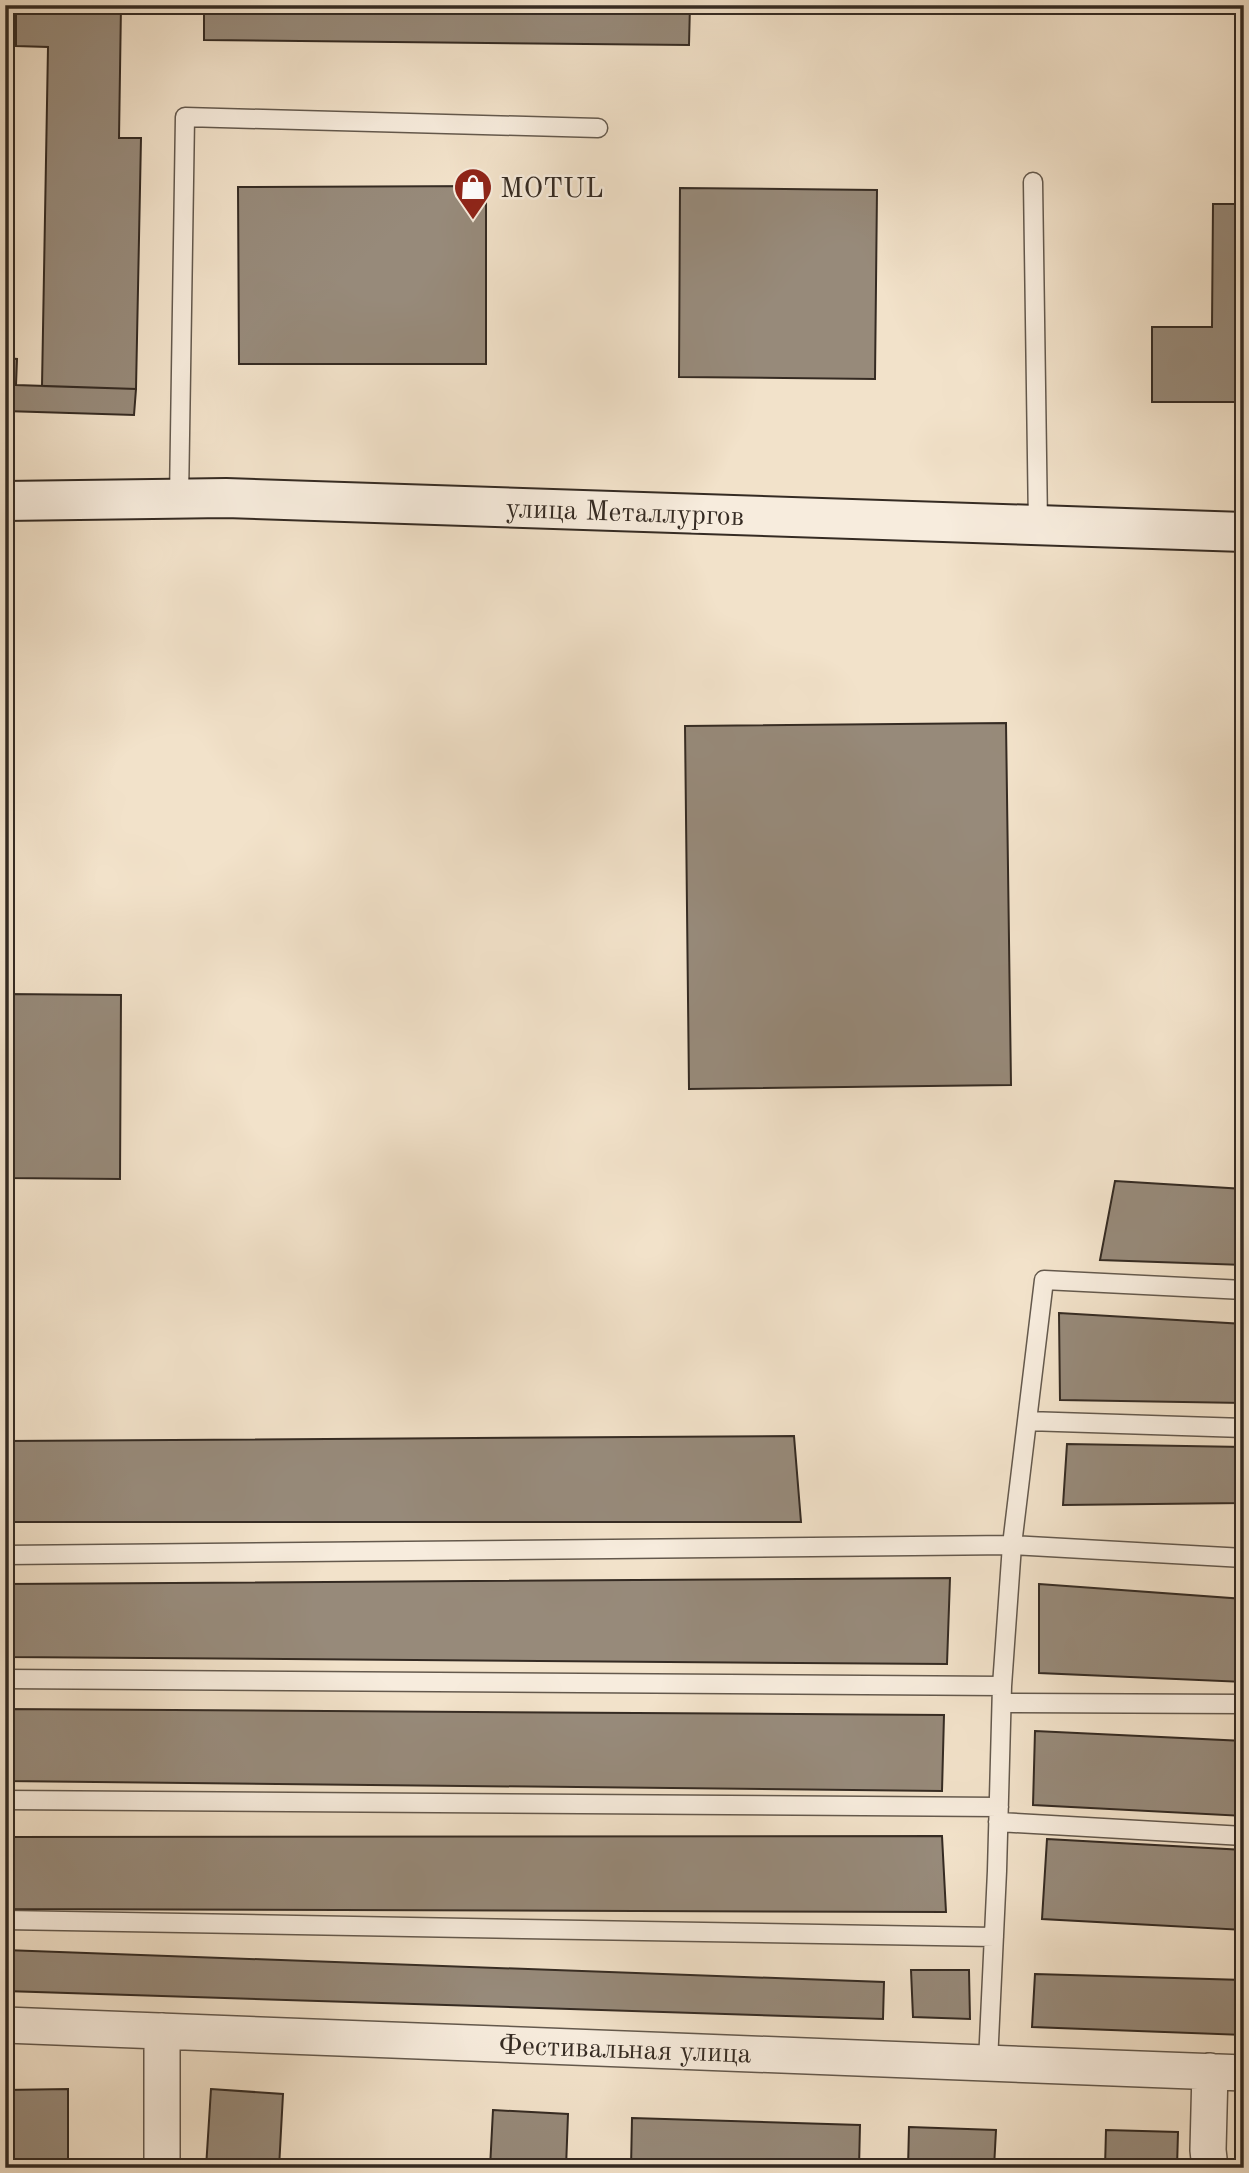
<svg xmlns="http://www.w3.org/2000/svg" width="1249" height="2173" viewBox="0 0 1249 2173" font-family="'Old Standard TT',serif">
  <rect width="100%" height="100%" fill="#f2e2ca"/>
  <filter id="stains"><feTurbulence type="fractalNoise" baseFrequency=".00286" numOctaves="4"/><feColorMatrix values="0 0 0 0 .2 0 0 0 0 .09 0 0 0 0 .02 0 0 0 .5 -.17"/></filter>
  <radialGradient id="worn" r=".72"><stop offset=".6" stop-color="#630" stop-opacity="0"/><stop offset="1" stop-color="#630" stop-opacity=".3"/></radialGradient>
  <path fill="#978a7a" stroke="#352b23" stroke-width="2" d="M16 5H121L119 138H141L136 389 42 386 48 47 16 46Z
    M204 5H690L689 45 204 40Z
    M486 186V364H239L238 187Z
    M680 188 877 190 875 379 679 377Z
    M1213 204H1244V402H1152V327H1212Z
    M5 358 17 359 16 385 136 389 134 415 5 411Z
    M1006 723 1011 1085 689 1089 685 726Z
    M5 994 121 995 120 1179 5 1178Z
    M1115 1181 1244 1189V1265L1100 1260Z
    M1059 1313 1244 1324V1403L1060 1400Z
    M794 1436 801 1522H5V1441Z
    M1067 1444 1244 1447V1503L1063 1505Z
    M950 1578 947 1664 5 1657V1584Z
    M1039 1584 1244 1599V1682L1039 1673Z
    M5 1709 944 1715 942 1791 5 1781Z
    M1035 1731 1244 1741V1816L1033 1805Z
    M942 1836 946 1912 5 1909V1837Z
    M1047 1839 1244 1850V1930L1042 1919Z
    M5 1950 884 1982 883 2019 5 1991Z
    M911 1970H969L970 2019 913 2017Z
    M1035 1974 1244 1980V2035L1032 2027Z
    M68 2089V2168H5V2090Z
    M211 2089 283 2094 279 2168H206Z
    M493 2110 568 2114 566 2168H490Z
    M632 2118 860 2125 859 2168H631Z
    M909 2127 996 2130 994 2168H908Z
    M1106 2130 1178 2132 1177 2168H1105Z"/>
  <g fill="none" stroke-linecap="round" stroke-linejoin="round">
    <defs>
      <path id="lane" d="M1033 182 1038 525
        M179 499 185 117 598 128
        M1244 1290 1044 1280 1012 1545 1244 1558
        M1027 1421 1244 1428
        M5 1555 1012 1545 1002 1686 997 1871 988 2062
        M5 1679 1002 1686
        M1002 1703 1244 1704
        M5 1800 999 1807
        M998 1822 1244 1836
        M5 1920 994 1937"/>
      <path id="street" d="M5 2025 1244 2073
        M1210 2071 1208 2150 1210 2168
        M162 2168V2031"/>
      <path id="secondary" d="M5 501 226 498 1244 532"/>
    </defs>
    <use href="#lane" stroke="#64594d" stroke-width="21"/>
    <use href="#street" stroke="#64594d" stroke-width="38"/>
    <use href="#secondary" stroke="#352b23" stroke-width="42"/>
    <use href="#lane" stroke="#f7ecdd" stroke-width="18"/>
    <use href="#street" stroke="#f7ecdd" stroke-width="35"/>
    <use href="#secondary" stroke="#f7ecdd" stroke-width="38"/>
  </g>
  <defs>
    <symbol id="shop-pin" viewBox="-11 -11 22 30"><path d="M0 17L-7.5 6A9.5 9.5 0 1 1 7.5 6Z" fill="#8f2418" stroke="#f7ecdd"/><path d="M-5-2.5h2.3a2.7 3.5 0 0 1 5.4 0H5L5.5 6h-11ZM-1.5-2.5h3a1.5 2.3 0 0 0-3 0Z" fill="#fff"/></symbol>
  </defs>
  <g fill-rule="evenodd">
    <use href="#shop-pin" x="451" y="165" width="44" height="60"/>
  </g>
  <g text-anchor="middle" stroke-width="5" stroke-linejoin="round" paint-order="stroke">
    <g font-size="28" fill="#352b23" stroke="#f7ecdd" text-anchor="start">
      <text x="500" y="197">MOTUL</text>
    </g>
    <g font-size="28" fill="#352b23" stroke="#f7ecdd">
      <text transform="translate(625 511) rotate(2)" y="10">улица Металлургов</text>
      <text transform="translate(625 2048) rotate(2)" y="10">Фестивальная улица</text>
    </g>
  </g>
  <rect width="1249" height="2173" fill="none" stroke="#f2e2ca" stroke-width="28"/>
  <rect x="7" y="7" width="1235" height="2159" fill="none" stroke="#352b23" stroke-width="3.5"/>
  <rect x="14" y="14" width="1221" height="2145" fill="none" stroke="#352b23" stroke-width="2"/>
  <rect width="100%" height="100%" filter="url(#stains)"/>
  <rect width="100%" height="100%" fill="url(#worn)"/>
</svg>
